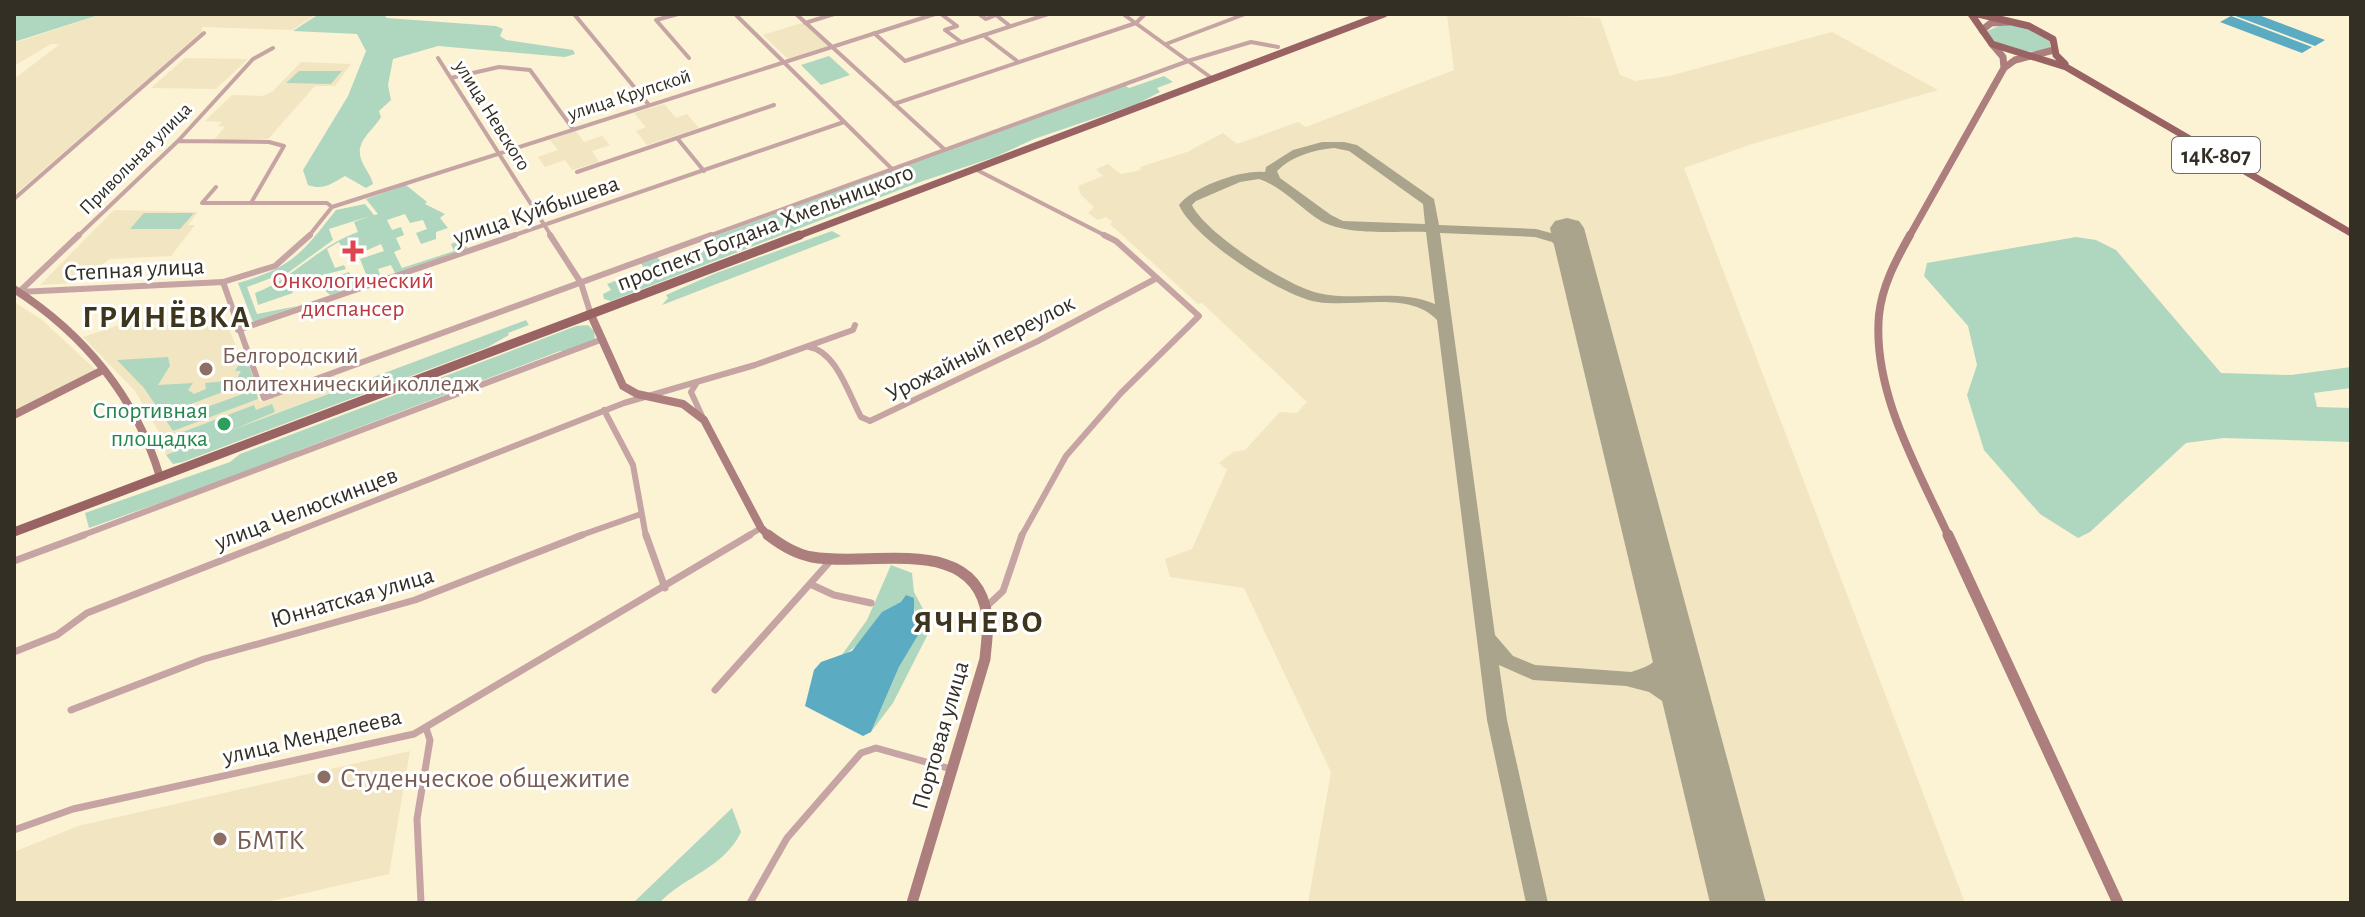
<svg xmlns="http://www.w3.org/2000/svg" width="2365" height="917" viewBox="0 0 2365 917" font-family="'Alegreya Sans',sans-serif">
  <rect width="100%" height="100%" fill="#fcf2d4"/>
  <path fill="#f2e5c2" d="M103 14H317L292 30 202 27V33L14 195V79L60 44H51L14 66V43Z
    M1531 14 1600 18 1620 75 1635 81 1669 76 1832 32 1938 90 1752 144 1684 168 1965 903H1308L1331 772 1244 588 1170 577 1165 559 1192 549 1227 470 1219 463 1233 452 1245 450 1280 412 1297 413 1307 402 1202 303 1198 304 1110 224 1113 222 1106 217 1098 220 1088 213 1094 207 1081 195 1078 186 1103 176 1096 169 1108 164 1121 174 1141 170 1140 167 1187 152 1223 133 1237 144 1298 122 1306 127 1454 70 1447 15Z
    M805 22 831 45 788 59 763 35Z
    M185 58 248 59 216 89 151 88Z
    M301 62 351 64 335 86H315L268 139 214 140 225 127 218 126 222 122 205 121 232 95 263 96 272 92Z
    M664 104 676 118 687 114 699 128 647 145 636 131 646 127 634 113Z
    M576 131 584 142 602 136 610 145 592 151 599 162 572 170 565 160 545 167 538 157 558 150 550 140Z
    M114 210 198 212 188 225H195L171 256 110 259 76 283 40 285Z
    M14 302 41 319 96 370 14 412Z
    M220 308 260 402 334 375 340 389 166 455 159 432 135 391 83 337 138 319 155 328Z
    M410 751 389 874 262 903H14V852L78 826Z"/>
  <path fill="#afd7c0" d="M14 14H102L14 42Z
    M319 14H383L387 18 496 26 503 29 500 36 506 40 573 50 575 54 565 57 438 46 393 59 388 85 391 100 379 111 381 117C373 131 355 141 361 159 364 168 371 175 373 184L366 188 345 176C332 183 324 191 308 185L303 170 348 96 366 51 357 34 293 31Z
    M2004 24 2027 27 2050 39V48C2032 56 1995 51 1987 31Z
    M829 56 850 75 821 85 801 65Z
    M299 71H342L331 84 286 83Z
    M1164 76 1173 82 1157 88 1160 92 1137 104 1034 139 995 157 920 182 611 301 604 299 603 294 611 290 607 284 645 270 641 263 657 257 664 265 715 246 710 238 1124 85 1129 88Z
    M406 185 427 202 425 204 445 214 440 218 448 228 436 232V239L421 244 416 233 427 229 423 220 410 223 405 214 387 220 392 230 401 227 404 235 396 238 401 249 394 252 402 268 454 251 451 244 458 241 468 248 395 273 391 265 378 269 381 278 369 282 360 259 384 251 381 244 361 253 358 247 344 251 339 242 327 249 335 268 344 265 346 269 315 277 317 283 349 272 353 280 365 276 367 283 330 295 319 285 305 289 298 274 287 278 293 293 258 305 255 293C293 279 319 245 358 232L354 222 370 216 329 229 333 240 278 280 274 277 247 287 257 314 297 306 253 322 238 283C293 267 302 253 336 210L365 204 374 215 378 214 366 199Z
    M144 213H194L180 229H130Z
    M832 231 841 236 662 305 668 298 666 295 716 273Z
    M2076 237 2096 240 2116 250 2221 373 2291 375 2351 367V388L2314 393 2317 407 2351 408V442L2224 438 2186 443 2090 532 2078 538 2040 514 1984 450 1967 395 1977 365 1968 326 1924 276 1927 263Z
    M526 320 529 325 508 333 509 335 488 347 183 462 173 464 166 455 176 451 172 436 254 405 256 410 272 404 275 412 232 430Z
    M588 325 594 331 595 340 566 352 560 351 297 451 295 455 89 528 85 513 230 462 240 454 576 326Z
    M245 354 254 380 178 409 180 417 256 389 258 399 173 431 144 388 117 360 168 357 170 366 158 385 193 383 188 390 194 394 206 389 205 383 236 380 241 371H235Z
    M891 565 912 573 914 592 932 626 893 703 871 732 899 667 920 630 912 601C871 607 872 642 841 656L867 620Z
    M732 808 741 832C724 868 685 876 659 903H633Z"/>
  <path fill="#5bacc2" d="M2256 14 2325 40 2315 46 2233 15Z
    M2231 16 2312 47 2302 53 2220 22Z
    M906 595 914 598V614L921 630 899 667 871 732 863 736 805 706 814 670 821 662 852 651 882 612 901 602Z"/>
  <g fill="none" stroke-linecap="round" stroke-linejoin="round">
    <path fill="#aba48d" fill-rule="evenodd" d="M1322 142H1344L1357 145 1434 199 1439 225 1536 229 1562 236 1581 255 1579 258H1569L1552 242 1535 237 1440 233 1495 635 1513 656 1535 665 1631 672C1663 662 1653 660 1665 635L1671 633 1677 635C1684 652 1673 669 1659 679L1684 695 1704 730 1701 736 1694 738 1687 736 1671 707 1649 692 1626 686 1533 680 1499 665 1507 720 1548 903H1526L1487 720 1437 320C1409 290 1355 308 1318 302 1281 296 1194 239 1179 205 1192 187 1242 169 1265 172L1266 167 1293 150ZM1334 148 1349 151 1423 204 1425 224 1343 221 1331 215 1280 178 1277 171C1292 156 1313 150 1334 148ZM1259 179C1283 187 1300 208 1321 221 1347 236 1396 231 1426 232L1435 304C1397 288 1357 302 1318 293 1287 286 1205 233 1192 205L1196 201 1240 182Z"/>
    <path fill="#aba48d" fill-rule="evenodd" d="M1567 218 1579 221 1584 228 1766 903H1710L1550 228 1555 221Z"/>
    <path stroke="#c5a4a3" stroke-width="4" d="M574 14 649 105
      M678 14 656 20 689 58
      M735 14 892 169
      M796 14 944 149
      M941 14 957 26 945 30 961 42
      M979 14 986 19 996 15 1010 26
      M1123 14 1213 79
      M805 23 834 14
      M874 33 905 61 1048 14
      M983 35 1017 61
      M1166 44 1245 14
      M438 58 552 237
      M451 78 499 67 530 70 573 129
      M894 104 1136 23 1145 14
      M677 138 704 171
      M178 141 269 142 284 146 251 203
      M975 169 1108 237
      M577 172 774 105
      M216 187 202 203H327L332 207 308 237
      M14 199 204 33
      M332 207 935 14
      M77 237 178 141 253 59 273 48
      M509 237 844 122
      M706 237 1191 60 1251 42 1278 47"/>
    <path stroke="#c5a4a3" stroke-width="6" d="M550 235 581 283 591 315
      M223 282 275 266 310 235
      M19 292 223 282 264 398 711 235
      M19 292 79 235
      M238 330 515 235
      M809 347C836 351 849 395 861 417L870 421 1038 341 1157 278
      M696 384 691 392 702 416
      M604 410 633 465 646 537
      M78 537 603 339
      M282 537 624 403 755 365 853 330 855 325
      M576 537 641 514
      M746 537 761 528
      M1021 537 1066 456 1121 393 1199 316 1116 241 1104 235"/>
    <path stroke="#c5a4a3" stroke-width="7" d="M646 535 665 588
      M14 561 84 535
      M810 584 834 595 871 603
      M987 606 1003 591 1022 535
      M14 652 57 635 87 613 287 535
      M715 690 833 558
      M71 710 204 659 415 600 582 535
      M14 830 73 809 414 734 750 535
      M421 903 417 819 430 740 426 728
      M750 903 787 838 861 753 876 748 951 769"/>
    <path stroke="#ac7e7d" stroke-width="7" d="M1982 30 1991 23 2009 22
      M1992 44 2003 57 2004 68
      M1909 237 2004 68 2015 60 2054 50"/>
    <path stroke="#ac7e7d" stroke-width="8" d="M1910 235C1896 260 1882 286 1879 315 1872 392 1918 469 1949 537
      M14 289C84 334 136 397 160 477
      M591 315 623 386 637 394 683 404 704 420 761 528 770 537
      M14 415 103 370"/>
    <path stroke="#ac7e7d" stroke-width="11" d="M768 535C781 545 795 554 812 557 869 568 976 532 987 616 989 629 986 645 985 659L912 903
      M1948 535 2118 903"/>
    <path stroke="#9a6363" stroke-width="7" d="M1971 14 1992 44 2066 67 2351 233
      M1978 14 2029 26 2053 39 2056 55 2065 64
      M795 237 1384 14"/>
    <path stroke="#9a6363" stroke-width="9" d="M14 532 800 235"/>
  </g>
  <path fill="#e0444e" stroke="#fff" stroke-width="3" d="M349 239h8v8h8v8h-8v8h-8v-8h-8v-8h8z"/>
  <g fill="#8d6e63" stroke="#fff" stroke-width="3">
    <circle cx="206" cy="369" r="8"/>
    <circle cx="324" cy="777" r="8"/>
    <circle cx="220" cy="839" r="8"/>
  </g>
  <circle fill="#2e9e5b" stroke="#fff" stroke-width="3" cx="224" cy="424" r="8"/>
  <g text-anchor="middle" stroke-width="6" stroke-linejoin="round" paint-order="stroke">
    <g font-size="20" fill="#332f24" stroke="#fff">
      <text transform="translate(629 94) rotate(-18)" y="7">улица Крупской</text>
      <text transform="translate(493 115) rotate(58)" y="7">улица Невского</text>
      <text transform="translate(135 158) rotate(-45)" y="7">Привольная улица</text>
    </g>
    <rect fill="#fff" stroke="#706d66" stroke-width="2" x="2172" y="137" width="88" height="36" rx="6"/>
    <g font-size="22" font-weight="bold" fill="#332f24">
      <text x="2216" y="163">14К-807</text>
    </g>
    <g font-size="24" fill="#332f24" stroke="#fff">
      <text transform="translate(536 210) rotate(-19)" y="8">улица Куйбышева</text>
      <text transform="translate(765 227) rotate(-21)" y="8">проспект Богдана Хмельницкого</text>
      <text transform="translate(134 269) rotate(-3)" y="8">Степная улица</text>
      <text transform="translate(980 348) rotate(-27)" y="8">Урожайный переулок</text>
      <text transform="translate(306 508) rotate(-21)" y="8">улица Челюскинцев</text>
      <text transform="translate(352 597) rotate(-16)" y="8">Юннатская улица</text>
      <text transform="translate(940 735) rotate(-74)" y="8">Портовая улица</text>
      <text transform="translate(312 736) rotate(-13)" y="8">улица Менделеева</text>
    </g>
    <g font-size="24" fill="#be3a42" stroke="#fff">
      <text x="353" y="288">Онкологический<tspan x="353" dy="28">диспансер</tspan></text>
    </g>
    <g font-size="24" fill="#785e54" stroke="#fff" text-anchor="start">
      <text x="222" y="363">Белгородский<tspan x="222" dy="28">политехнический колледж</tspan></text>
    </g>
    <g font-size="24" fill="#27864d" stroke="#fff" text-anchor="end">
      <text x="208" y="418">Спортивная<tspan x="208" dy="28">площадка</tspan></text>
    </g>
    <g font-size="28" fill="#785e54" stroke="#fff" text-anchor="start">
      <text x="340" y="787">Студенческое общежитие</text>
      <text x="236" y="849">БМТК</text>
    </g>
    <g font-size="32" font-weight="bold" letter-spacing="2" fill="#3d351d" stroke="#fff">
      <text x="167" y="327">ГРИНЁВКА</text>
      <text x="979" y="632">ЯЧНЕВО</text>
    </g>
  </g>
  <rect width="2365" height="917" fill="none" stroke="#332f24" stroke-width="32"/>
</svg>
